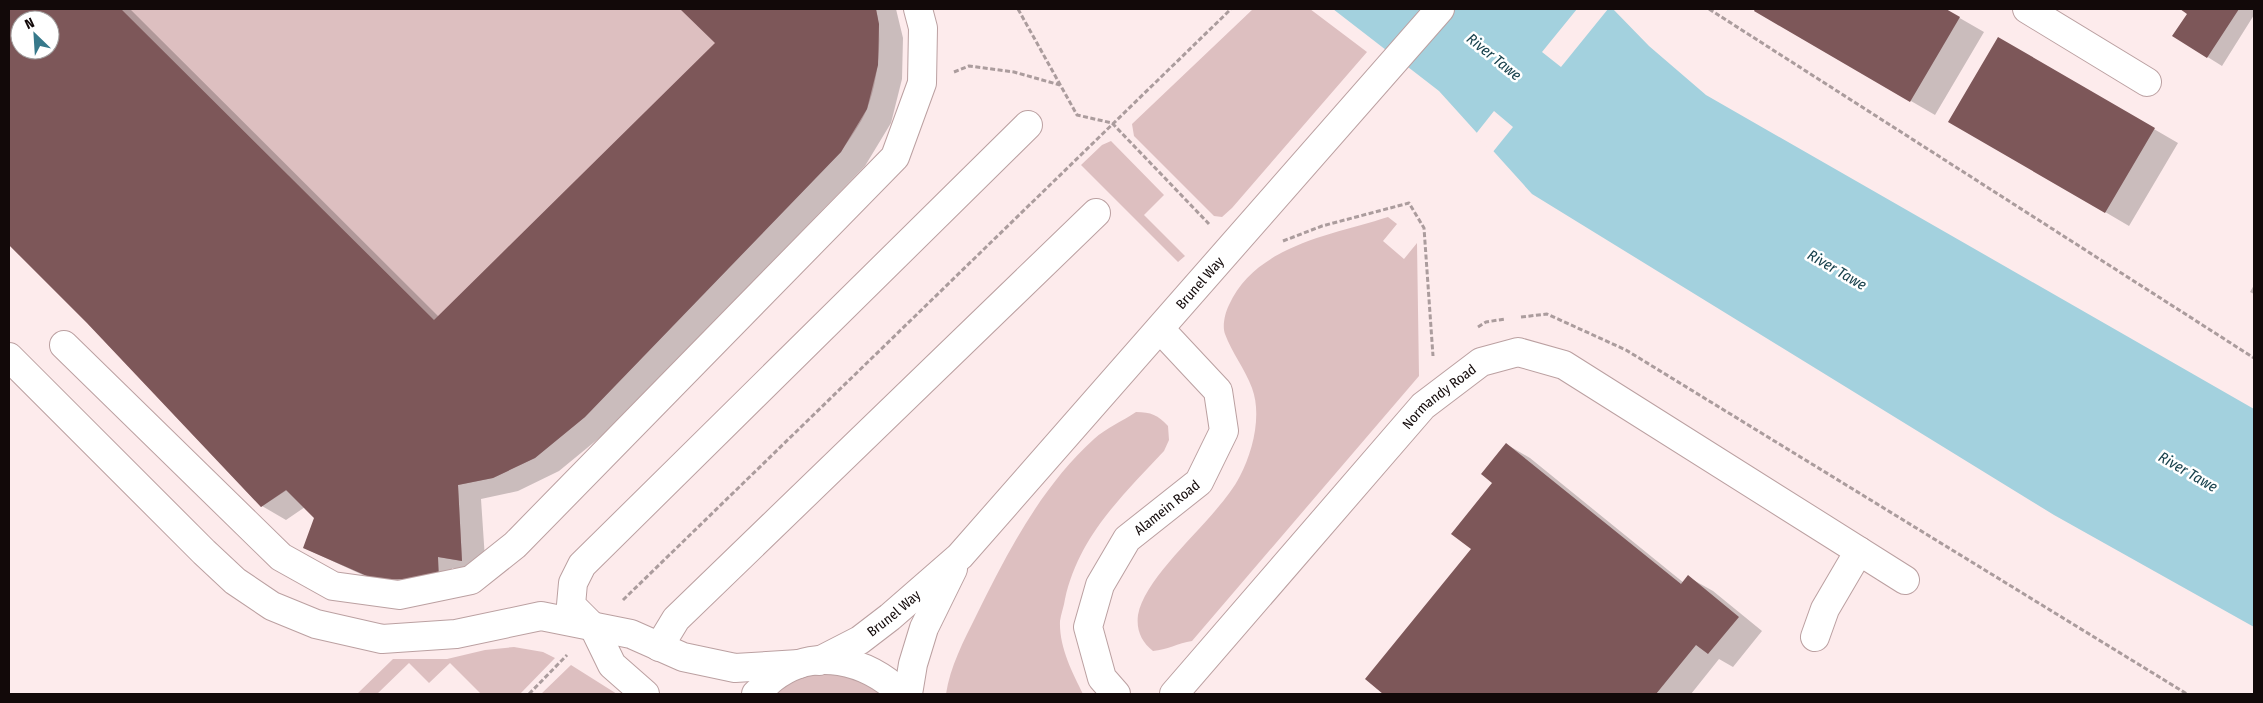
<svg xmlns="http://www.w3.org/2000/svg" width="2263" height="703" viewBox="0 0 2263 703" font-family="'Fira Sans Condensed',sans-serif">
  <rect width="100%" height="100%" fill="#fdebec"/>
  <path fill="#ddbfc0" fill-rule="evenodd" d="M9 9H876C883 38 878 81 867 109 861 124 849 139 841 152L585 417 535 458 493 478 458 485 462 561 438 557 287 490 261 507 87 323 9 245ZM20 20H50V50H20Z
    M1253 9H1310L1367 52 1232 208 1222 217 1214 216 1134 136 1132 124Z
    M1111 141 1164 195 1144 215 1185 256 1178 262 1081 165 1102 145Z
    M1388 217 1397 224 1383 241 1404 259 1417 243 1419 376 1192 641C1178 643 1167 650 1153 651 1142 642 1136 631 1138 615 1146 572 1219 518 1240 476 1253 451 1262 415 1252 388 1245 369 1232 353 1225 334 1222 326 1225 313 1229 305 1256 245 1332 235 1388 217Z
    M1136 412C1151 412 1158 415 1168 426L1169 440 1164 451C1122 496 1079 536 1065 599 1064 606 1061 614 1060 621 1059 647 1072 672 1083 694H946C950 667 964 640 976 616 1007 553 1041 487 1094 439 1106 428 1123 421 1136 412Z
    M514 647 543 652 555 658 520 694H481L450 663 429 683 409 663 377 694H357L393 659H447L485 650Z
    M571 665 617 694H541Z
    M824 669 851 673 882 694H770L776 687Z"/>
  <path fill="#a3d1de" d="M1333 9H1613L1649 46 1706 95 2254 409V627L2054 515 1532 194 1439 91Z"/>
  <path fill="#fdebec" d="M1577 9H1608L1561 67 1542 52Z
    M1494 111 1513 127 1492 153 1475 135Z"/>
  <path fill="#0003" fill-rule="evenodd" d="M9 9H130L439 317 717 43 682 9H896L903 38 902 79 891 123 865 166 609 430 559 471 518 491 481 499 486 574 452 568 453 586 391 588 304 548 315 517 305 507 286 520 262 506 88 322 9 244ZM20 20H50V50H20Z
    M1756 9H1944L1984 32 1935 115 1755 10Z
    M2182 9H2254V15L2222 66 2174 36 2189 13Z
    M1999 39 2178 143 2129 226 1950 121Z
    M2254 285V294L2250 292Z
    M1506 444 1530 458 1684 583 1688 577 1713 591 1762 631 1733 667 1719 659 1691 694H1385L1367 679 1472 549Z"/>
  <path fill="#7d5759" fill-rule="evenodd" d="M9 9H121L434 320 715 43 680 9H876L879 24 878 65 867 109 841 152 585 417 535 458 493 478 458 485 462 561 438 557 439 578 376 580 303 548 314 518 286 490 261 507 87 323 9 245ZM20 20H50V50H20Z
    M1755 9H1946L1960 17 1910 102 1754 11Z
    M2180 9H2239L2207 58 2172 36 2187 14Z
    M1998 37 2155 128 2105 213 1948 122Z
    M1506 443 1681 584 1688 575 1739 617 1708 654 1696 645 1656 694H1383L1365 679 1471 549 1451 534 1492 483 1481 474Z"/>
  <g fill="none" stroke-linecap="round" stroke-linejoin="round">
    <defs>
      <g id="minor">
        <path d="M2027 9 2147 82"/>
        <path d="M64 345 281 557 333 586 399 595 471 580 515 545 895 157 922 83 923 28 918 9"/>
        <path d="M9 357 204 552 235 581 272 606 316 624 382 639 456 634 541 616 631 634 683 657 735 668 799 664"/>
        <path d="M1815 637 1825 609 1859 551"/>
        <path d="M659 647 676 619 1096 213"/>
        <path id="s1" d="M819 661 860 640 890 617 960 556 1440 9"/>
        <path d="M645 694 612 665 594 628 571 605 573 583 582 565 1028 125"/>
        <path d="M756 694C762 689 767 682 773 678 814 646 867 660 902 694"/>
        <path d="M908 694 913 664 924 628 953 569"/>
        <path id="s2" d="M1116 694 1102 678 1088 627 1100 585 1127 539 1199 482 1224 431 1218 391 1160 329"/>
        <path id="s3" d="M1174 694 1423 406 1481 362 1518 352 1564 365 1905 580"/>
      </g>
    </defs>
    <use href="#minor" stroke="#bba0a1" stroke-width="30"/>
    <path stroke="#ab9c9d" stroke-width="3" stroke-dasharray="5 2.5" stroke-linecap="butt" d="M1018 9 1077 115 1112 123 1209 224
      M1709 9 2254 358
      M954 72 969 66 1014 72 1060 85
      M1283 241 1322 226 1409 203 1424 228 1433 356
      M1521 317 1547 314 1626 350 2187 694
      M1478 327 1486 322 1505 319
      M623 600 1231 9
      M529 694 567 655"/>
    <use href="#minor" stroke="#fff" stroke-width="28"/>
  </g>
  <g text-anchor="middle" stroke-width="5" stroke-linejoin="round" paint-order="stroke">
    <g font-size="14" fill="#120909" stroke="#fff">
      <text dy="5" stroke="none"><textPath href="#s1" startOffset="540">Brunel Way</textPath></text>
      <text dy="5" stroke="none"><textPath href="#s3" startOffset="399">Normandy Road</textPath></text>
      <text dy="5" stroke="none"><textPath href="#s2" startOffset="222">Alamein Road</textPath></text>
      <text dy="5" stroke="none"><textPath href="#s1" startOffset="89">Brunel Way</textPath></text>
    </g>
    <g font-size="15" font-style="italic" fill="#18414c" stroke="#fff">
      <text transform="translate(1494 57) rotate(39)" y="5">River Tawe</text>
      <text transform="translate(1837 270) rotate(30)" y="5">River Tawe</text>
      <text transform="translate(2188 472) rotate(30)" y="5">River Tawe</text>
    </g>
  </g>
  <rect width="2263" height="703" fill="none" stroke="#120909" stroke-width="20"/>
  <g transform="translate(35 35) rotate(335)"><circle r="24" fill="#ffffff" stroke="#a09d9d"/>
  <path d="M0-4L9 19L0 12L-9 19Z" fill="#37798b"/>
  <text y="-8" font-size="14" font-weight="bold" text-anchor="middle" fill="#120909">N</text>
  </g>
</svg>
